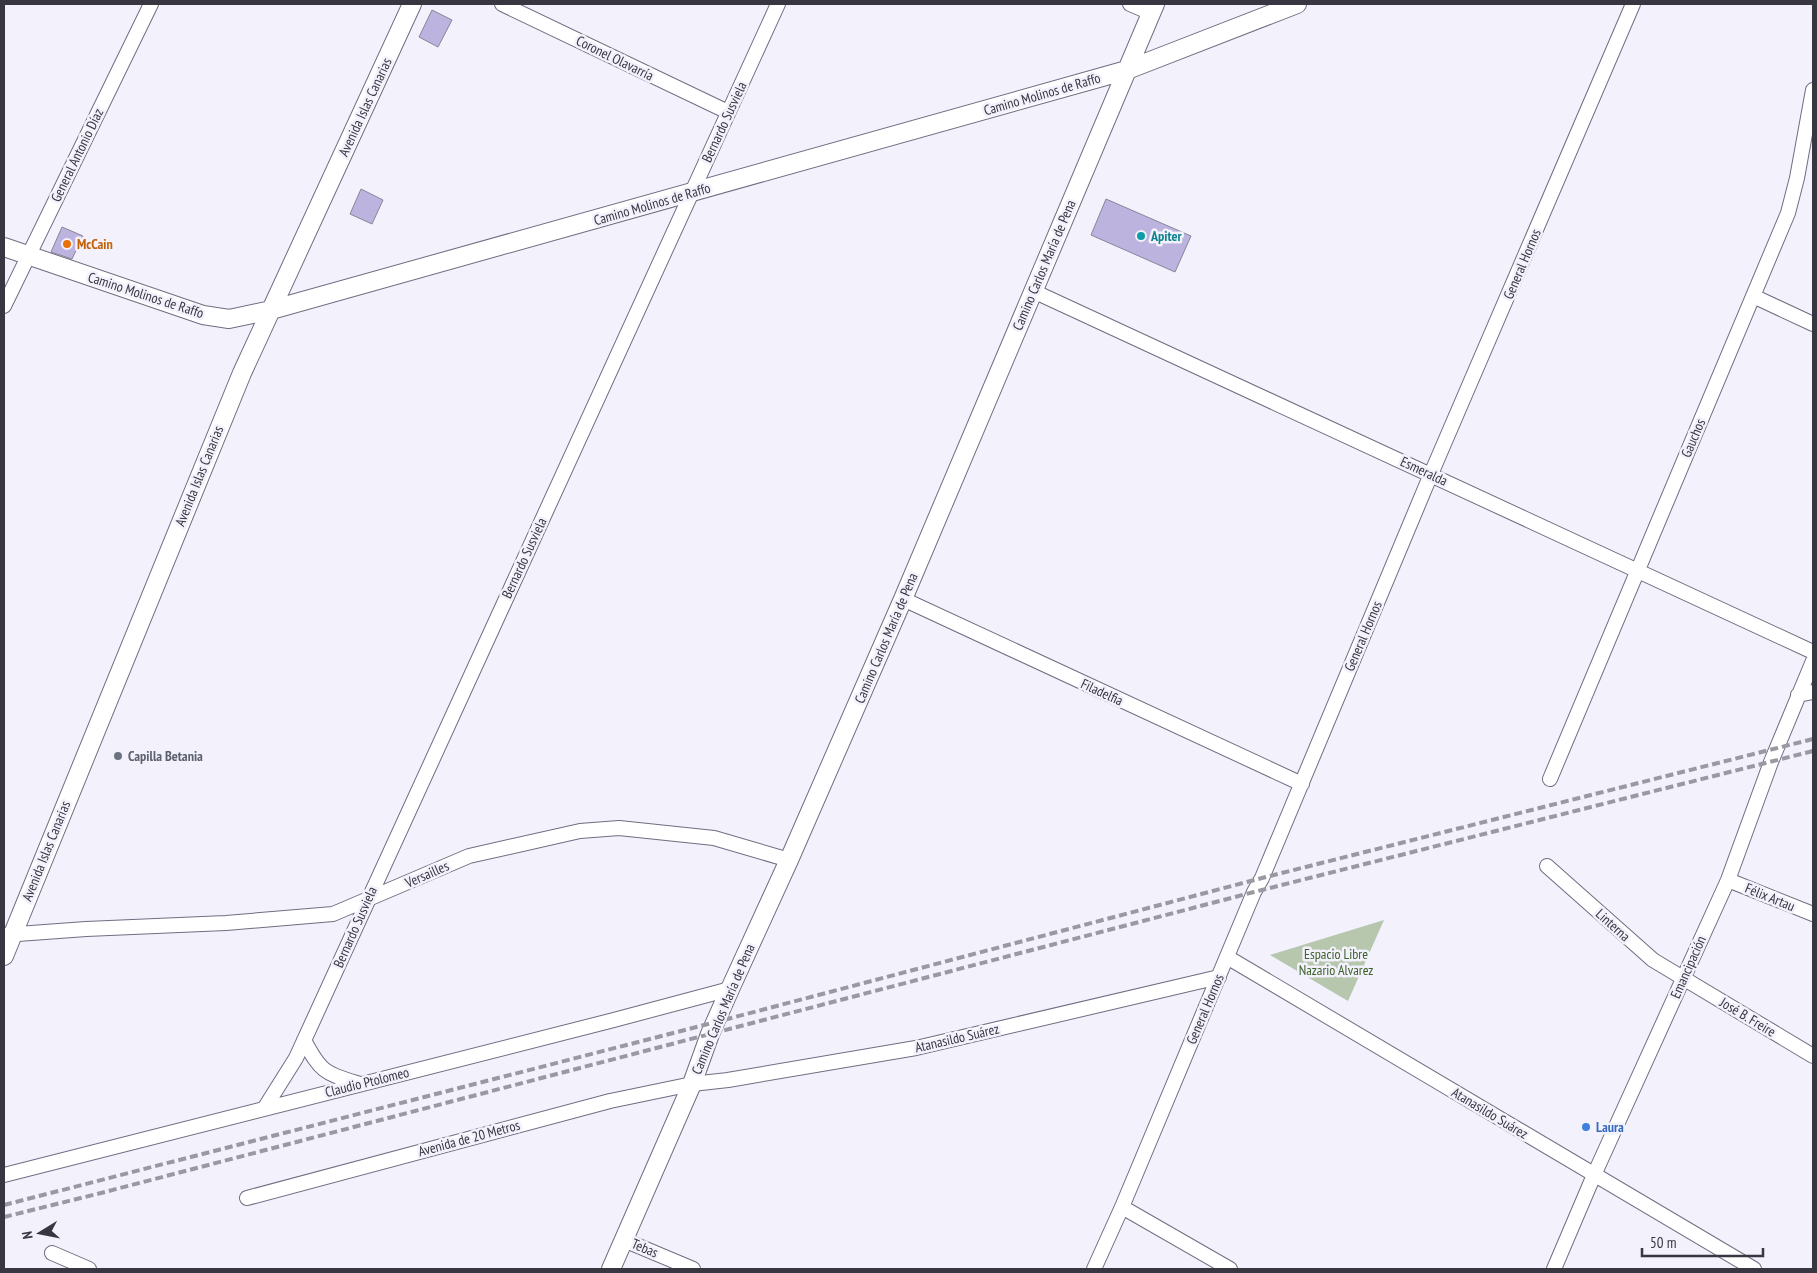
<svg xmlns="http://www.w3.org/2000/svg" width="1817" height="1273" viewBox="0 0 1817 1273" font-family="'PT Sans Narrow',sans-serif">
  <rect width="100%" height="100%" fill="#f3f1fb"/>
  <path fill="#b6c7ae" d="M1384 920 1348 1001 1270 955Z"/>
  <path fill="#bdb3df" stroke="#88849a" d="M432 10 452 20 438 47 419 37Z
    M361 189 383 200 372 224 350 214Z
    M1106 199 1191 236 1175 272 1091 235Z
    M62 227 83 236 72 259 51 252Z"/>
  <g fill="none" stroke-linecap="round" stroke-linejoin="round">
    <defs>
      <path id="minor" d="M502 4 728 112
        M1130 4 1151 13
        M1033 291C1293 411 1552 533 1813 652
        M1753 296 1813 324
        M4 306 151 4
        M903 599 1302 784
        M1798 695 1813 692
        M1550 779 1788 213 1797 178 1813 90
        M1547 866 1653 960 1813 1056
        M1728 880 1813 914
        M4 935 86 929 226 923 333 914 469 856 580 831 619 828 714 838 789 860
        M1227 957 1754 1269
        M304 1040C321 1073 325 1073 360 1084
        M264 1109 296 1058 778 4
        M4 1175 610 1021 730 989
        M247 1198 610 1101 692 1084 728 1080 916 1048 1219 977
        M1122 1207 1230 1269
        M624 1240 693 1269
        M52 1253 89 1269
        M1094 1269 1122 1207 1254 892 1262 878 1431 474 1633 4
        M1554 1269 1594 1175 1728 880 1771 762 1813 661"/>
      <path id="tertiary" d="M4 247 203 315 229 319 271 310 1102 77 1127 70 1297 4
        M4 956 242 373 412 4
        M611 1269 692 1084 710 1034 730 989 789 860 903 599 1155 4"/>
    </defs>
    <use href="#minor" stroke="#716d82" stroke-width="16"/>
    <use href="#tertiary" stroke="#716d82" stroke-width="20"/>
    <use href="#minor" stroke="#fff" stroke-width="14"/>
    <use href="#tertiary" stroke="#fff" stroke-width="18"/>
    <path stroke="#9a98a2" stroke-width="4" stroke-dasharray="8 4" stroke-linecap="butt" d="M4 1205 716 1022 1262 878 1813 739
      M4 1217 101 1193 1254 892 1813 751"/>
  </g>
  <circle fill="#0f9aa8" stroke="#f3f1fb" stroke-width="2" cx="1141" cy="236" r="5"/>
  <circle fill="#e8710a" stroke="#f3f1fb" stroke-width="2" cx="67" cy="244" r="5"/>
  <circle fill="#6b7280" stroke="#f3f1fb" stroke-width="2" cx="118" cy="756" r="5"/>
  <circle fill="#3f7fe0" stroke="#f3f1fb" stroke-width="2" cx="1586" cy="1127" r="5"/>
  <g text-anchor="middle" stroke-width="5" stroke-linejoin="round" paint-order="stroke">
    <g font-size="14" fill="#383640" stroke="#f3f1fb">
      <text transform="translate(615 58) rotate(26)" y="5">Coronel Olavarría</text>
      <text transform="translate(1042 94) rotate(-16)" y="5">Camino Molinos de Raffo</text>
      <text transform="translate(365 107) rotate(-65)" y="5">Avenida Islas Canarias</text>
      <text transform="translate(724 122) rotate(-65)" y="5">Bernardo Susviela</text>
      <text transform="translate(77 155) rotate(-64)" y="5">General Antonio Díaz</text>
      <text transform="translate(652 204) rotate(-16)" y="5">Camino Molinos de Raffo</text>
      <text transform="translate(1522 264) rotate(-67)" y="5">General Hornos</text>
      <text transform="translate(1044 265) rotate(-67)" y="5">Camino Carlos María de Pena</text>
      <text transform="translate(146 295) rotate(18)" y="5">Camino Molinos de Raffo</text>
      <text transform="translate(1693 438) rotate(-67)" y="5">Gauchos</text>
      <text transform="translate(1424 471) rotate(25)" y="5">Esmeralda</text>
      <text transform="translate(199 476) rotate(-68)" y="5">Avenida Islas Canarias</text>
      <text transform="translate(524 558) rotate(-65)" y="5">Bernardo Susviela</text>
      <text transform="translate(1363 636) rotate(-67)" y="5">General Hornos</text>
      <text transform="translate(886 638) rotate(-67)" y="5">Camino Carlos María de Pena</text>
      <text transform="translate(1102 692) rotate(25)" y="5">Filadelfia</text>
      <text transform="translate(46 851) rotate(-68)" y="5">Avenida Islas Canarias</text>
      <text transform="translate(427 874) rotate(-24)" y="5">Versailles</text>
      <text transform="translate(1770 897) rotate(22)" y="5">Félix Artau</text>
      <text transform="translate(1613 925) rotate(42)" y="5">Linterna</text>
      <text transform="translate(355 927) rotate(-66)" y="5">Bernardo Susviela</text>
      <text transform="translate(1688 967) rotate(-66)" y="5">Emancipación</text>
      <text transform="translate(723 1009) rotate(-67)" y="5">Camino Carlos María de Pena</text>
      <text transform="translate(1205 1009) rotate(-67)" y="5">General Hornos</text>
      <text transform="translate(1748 1017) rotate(31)" y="5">José B. Freire</text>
      <text transform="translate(957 1038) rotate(-13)" y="5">Atanasildo Suárez</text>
      <text transform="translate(367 1082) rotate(-14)" y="5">Claudio Ptolomeo</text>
      <text transform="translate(1490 1113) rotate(31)" y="5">Atanasildo Suárez</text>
      <text transform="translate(469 1138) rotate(-15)" y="5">Avenida de 20 Metros</text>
      <text transform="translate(645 1248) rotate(23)" y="5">Tebas</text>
    </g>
    <g font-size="14" font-weight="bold" fill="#0d838f" stroke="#f3f1fb" text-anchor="start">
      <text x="1151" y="241">Apiter</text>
    </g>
    <g font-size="14" font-weight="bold" fill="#c56008" stroke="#f3f1fb" text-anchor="start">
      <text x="77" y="249">McCain</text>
    </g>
    <g font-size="14" font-weight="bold" fill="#5b616d" stroke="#f3f1fb" text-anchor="start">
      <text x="128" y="761">Capilla Betania</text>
    </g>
    <g font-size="14" fill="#3e612a" stroke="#f3f1fb">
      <text x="1336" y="959">Espacio Libre<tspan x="1336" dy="16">Nazario Alvarez</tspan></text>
    </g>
    <g font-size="14" font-weight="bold" fill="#366cbe" stroke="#f3f1fb" text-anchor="start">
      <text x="1596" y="1132">Laura</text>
    </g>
  </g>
  <rect width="1817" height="1273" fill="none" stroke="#383640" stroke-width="10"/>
  <g transform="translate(40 1233) rotate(260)" stroke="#f3f1fb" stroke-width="4" paint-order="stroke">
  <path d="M0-4L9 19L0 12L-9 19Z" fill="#383640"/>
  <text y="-8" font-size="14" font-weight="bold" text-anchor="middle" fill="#383640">N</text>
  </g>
  <path d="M1642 1248v8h121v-8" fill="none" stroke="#383640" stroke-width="2.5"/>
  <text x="1650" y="1248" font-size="15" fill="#383640" stroke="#f3f1fb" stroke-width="4" paint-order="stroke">50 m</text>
</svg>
